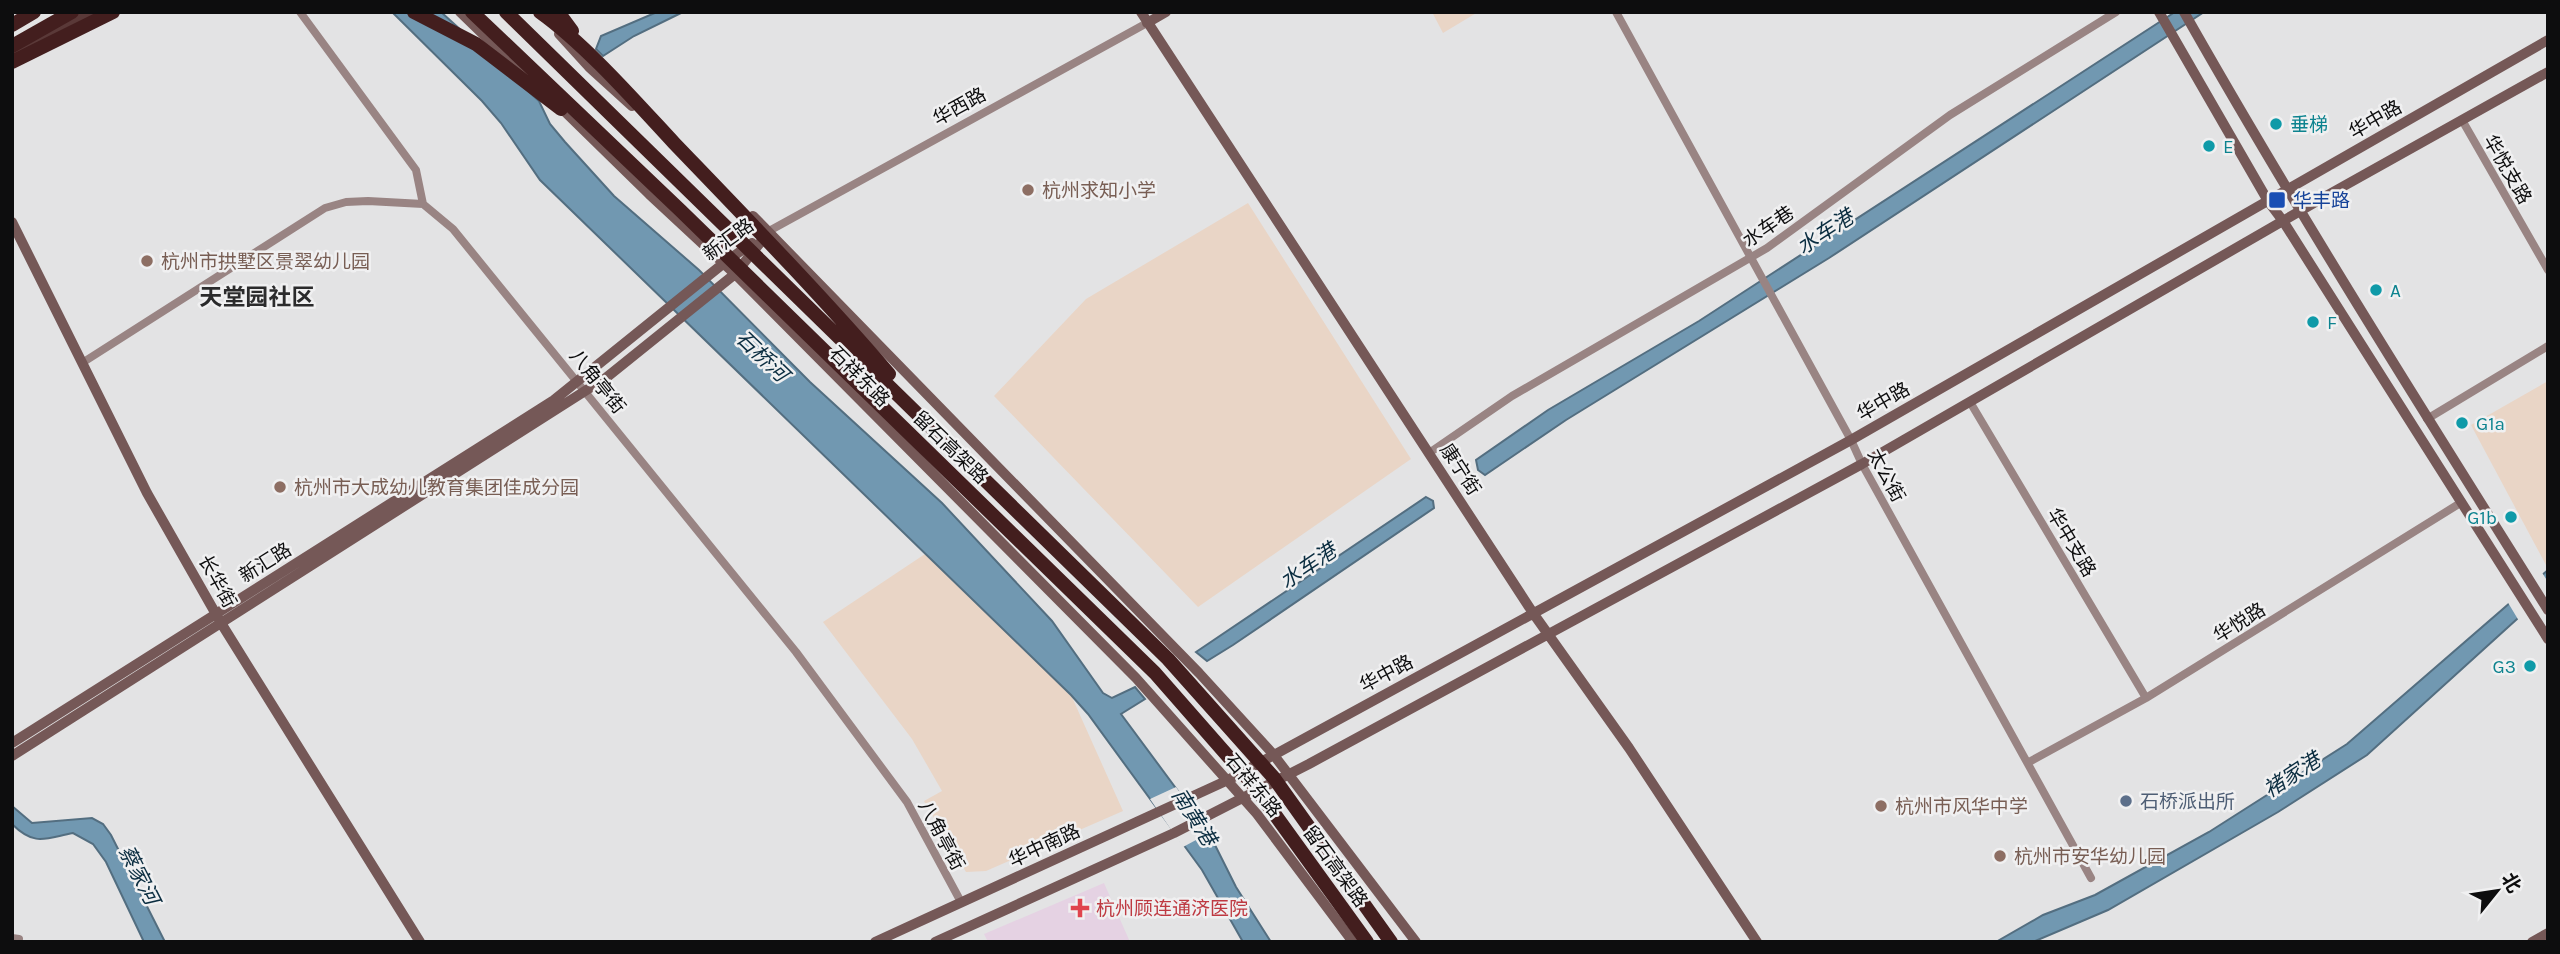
<svg xmlns="http://www.w3.org/2000/svg" width="2560" height="954" viewBox="0 0 2560 954" font-family="Karla,'Noto Sans SC',sans-serif">
  <rect width="100%" height="100%" fill="#e3e3e4"/>
  <path fill="#e9d5c6" d="M1432 12H1478L1443 33Z
    M1248 203 1411 459 1198 607 994 396 1086 299Z
    M2548 381V563L2546 565 2471 425Z
    M925 554 1071 695 1123 811 986 871 966 872 924 801 942 791 912 739 823 622Z"/>
  <path fill="#e5d2e3" d="M1104 883 1130 942H988L984 934Z"/>
  <path fill="#7198b1" stroke="#536e80" stroke-width="2" d="M392 12H441L539 101 550 124 565 142 614 196 699 270 810 382 942 503 1052 621 1103 693 1112 698 1135 687 1145 699 1121 714 1209 833 1236 887 1271 942H1243L1202 870 1088 714 1071 695 540 180 501 123 482 101Z
    M657 12H683L634 36 603 56 596 49 601 36Z
    M2175 12H2204L1829 258 1566 420 1485 475 1478 470 1476 460 1548 410 1699 321Z
    M1426 497 1433 501 1434 508 1233 645 1207 661 1196 652Z
    M2548 570V591L2367 755 2278 812 2108 910 2033 942H1996L2043 915 2095 895 2209 832 2347 744Z
    M12 806 32 823 92 818 103 824 111 835 165 942H144L106 862 93 844 73 833C46 838 35 847 12 824Z"/>
  <path fill="#e3e3e4" d="M2541 571 2548 582V596L2519 621 2507 601Z
    M1176 787 1209 833 1183 847 1150 799Z"/>
  <g fill="none" stroke-linecap="round" stroke-linejoin="round">
    <path stroke="#998483" stroke-width="8" d="M300 12 416 170 423 204
      M1616 12 1851 440 1862 464 2091 878
      M2462 120 2548 270
      M769 231 1147 23
      M82 363 325 208 346 202 368 201 423 204 453 229 796 652 907 802 961 902
      M1970 402 2146 698
      M2427 419 2548 346
      M1429 453 1512 396 1767 248 1950 115 2116 12
      M2029 762 2146 698 2462 502
      M12 938 19 939"/>
    <path stroke="#755857" stroke-width="10" d="M460 12 523 73
      M1141 12 1533 613 1629 748 1757 942
      M2159 12 2268 201 2283 221 2548 639
      M2184 12C2299 215 2424 412 2548 610
      M1147 23 1166 12
      M559 34 589 67 632 106
      M558 105 649 194 735 274 1136 678 1257 814 1353 942
      M753 216 1199 673 1273 754 1416 942
      M12 222 147 493 221 623 420 942
      M12 743 554 400 724 263 752 243
      M12 756 607 377 735 274 768 233
      M875 942 1228 780 1851 440 2548 40
      M935 942 1174 833 1309 764 1862 464 2326 196 2548 72
      M2532 942 2548 933"/>
    <path stroke="#5a3938" stroke-width="12" d="M13 55 90 12"/>
    <path stroke="#431e1e" stroke-width="14" d="M414 12 476 44 561 109
      M472 12 680 210 1155 673 1255 787 1367 942
      M506 12 1168 659 1274 778 1391 942
      M540 12C586 45 635 101 674 143 747 219 820 294 889 374
      M558 12 572 31
      M12 25 34 12
      M12 46 72 12
      M12 62 113 12"/>
  </g>
  <g fill="#0f9aa8" stroke="#f0f0f1" stroke-width="2.5">
    <circle cx="2276" cy="124" r="7"/>
    <circle cx="2209" cy="146" r="7"/>
    <circle cx="2376" cy="290" r="7"/>
    <circle cx="2313" cy="322" r="7"/>
    <circle cx="2462" cy="423" r="7"/>
    <circle cx="2511" cy="517" r="7"/>
    <circle cx="2530" cy="666" r="7"/>
  </g>
  <g fill="#8d6e63" stroke="#f0f0f1" stroke-width="2.5">
    <circle cx="1028" cy="190" r="7"/>
    <circle cx="147" cy="261" r="7"/>
    <circle cx="280" cy="487" r="7"/>
    <circle cx="1881" cy="806" r="7"/>
    <circle cx="2000" cy="856" r="7"/>
  </g>
  <rect fill="#1a4fb4" stroke="#f0f0f1" stroke-width="2.5" x="2268" y="191" width="18" height="18" rx="3.5"/>
  <circle fill="#5c6f8a" stroke="#f0f0f1" stroke-width="2.5" cx="2126" cy="801" r="7"/>
  <path fill="#e0444e" stroke="#f0f0f1" stroke-width="2.5" d="M1076.5 897.5h7v7h7v7h-7v7h-7v-7h-7v-7h7z"/>
  <g text-anchor="middle" stroke-width="5" stroke-linejoin="round" paint-order="stroke">
    <g font-size="19" fill="#0d0d0e" stroke="#f0f0f1">
      <text transform="translate(959 106) rotate(-29)" y="7">华西路</text>
      <text transform="translate(2375 119) rotate(-30)" y="7">华中路</text>
      <text transform="translate(2508 169) rotate(60)" y="7">华悦支路</text>
      <text transform="translate(1768 226) rotate(-34)" y="7">水车巷</text>
      <text transform="translate(728 239) rotate(-36)" y="7">新汇路</text>
      <text transform="translate(860 376) rotate(45)" y="7">石祥东路</text>
      <text transform="translate(598 381) rotate(51)" y="7">八角亭街</text>
      <text transform="translate(1883 401) rotate(-30)" y="7">华中路</text>
      <text transform="translate(951 447) rotate(44)" y="7">留石高架路</text>
      <text transform="translate(1461 469) rotate(57)" y="7">康宁街</text>
      <text transform="translate(1887 475) rotate(62)" y="7">太公街</text>
      <text transform="translate(2072 542) rotate(59)" y="7">华中支路</text>
      <text transform="translate(265 562) rotate(-32)" y="7">新汇路</text>
      <text transform="translate(218 581) rotate(61)" y="7">长华街</text>
      <text transform="translate(2239 622) rotate(-32)" y="7">华悦路</text>
      <text transform="translate(1386 673) rotate(-28)" y="7">华中路</text>
      <text transform="translate(1254 785) rotate(50)" y="7">石祥东路</text>
      <text transform="translate(942 835) rotate(62)" y="7">八角亭街</text>
      <text transform="translate(1044 845) rotate(-25)" y="7">华中南路</text>
      <text transform="translate(1336 866) rotate(54)" y="7">留石高架路</text>
    </g>
    <g font-size="19" fill="#0d838f" stroke="#f0f0f1" text-anchor="start">
      <text x="2290" y="131">垂梯</text>
      <text x="2223" y="153">E</text>
      <text x="2390" y="297">A</text>
      <text x="2327" y="329">F</text>
      <text x="2476" y="430">G1a</text>
      <text x="2497" y="524" text-anchor="end">G1b</text>
      <text x="2516" y="673" text-anchor="end">G3</text>
    </g>
    <g font-size="19" fill="#785e54" stroke="#f0f0f1" text-anchor="start">
      <text x="1042" y="197">杭州求知小学</text>
      <text x="161" y="268">杭州市拱墅区景翠幼儿园</text>
      <text x="294" y="494">杭州市大成幼儿教育集团佳成分园</text>
      <text x="1895" y="813">杭州市风华中学</text>
      <text x="2014" y="863">杭州市安华幼儿园</text>
    </g>
    <g font-size="19" fill="#164399" stroke="#f0f0f1" text-anchor="start">
      <text x="2293" y="207">华丰路</text>
    </g>
    <g font-size="19" fill="#4e5e75" stroke="#f0f0f1" text-anchor="start">
      <text x="2140" y="808">石桥派出所</text>
    </g>
    <g font-size="19" fill="#be3a42" stroke="#f0f0f1" text-anchor="start">
      <text x="1096" y="915">杭州顾连通济医院</text>
    </g>
    <g font-size="21" font-style="italic" fill="#0b2d40" stroke="#f0f0f1">
      <text transform="translate(1825 232) rotate(-33)" y="7">水车港</text>
      <text transform="translate(762 356) rotate(44)" y="7">石桥河</text>
      <text transform="translate(1308 566) rotate(-34)" y="7">水车港</text>
      <text transform="translate(2292 775) rotate(-33)" y="7">褚家港</text>
      <text transform="translate(1194 817) rotate(58)" y="7">南黄港</text>
      <text transform="translate(139 875) rotate(63)" y="7">蔡家河</text>
    </g>
    <g font-size="23" font-weight="bold" fill="#2b2b2c" stroke="#f0f0f1">
      <text x="257" y="305">天堂园社区</text>
    </g>
  </g>
  <rect width="2560" height="954" fill="none" stroke="#0d0d0e" stroke-width="28"/>
  <g transform="translate(2497 891) rotate(60)" stroke="#f0f0f1" stroke-width="5" paint-order="stroke">
  <path d="M0-5L12 26L0 18L-12 26Z" fill="#0d0d0e"/>
  <text y="-10" font-size="19" font-weight="bold" text-anchor="middle" fill="#0d0d0e">北</text>
  </g>
</svg>
